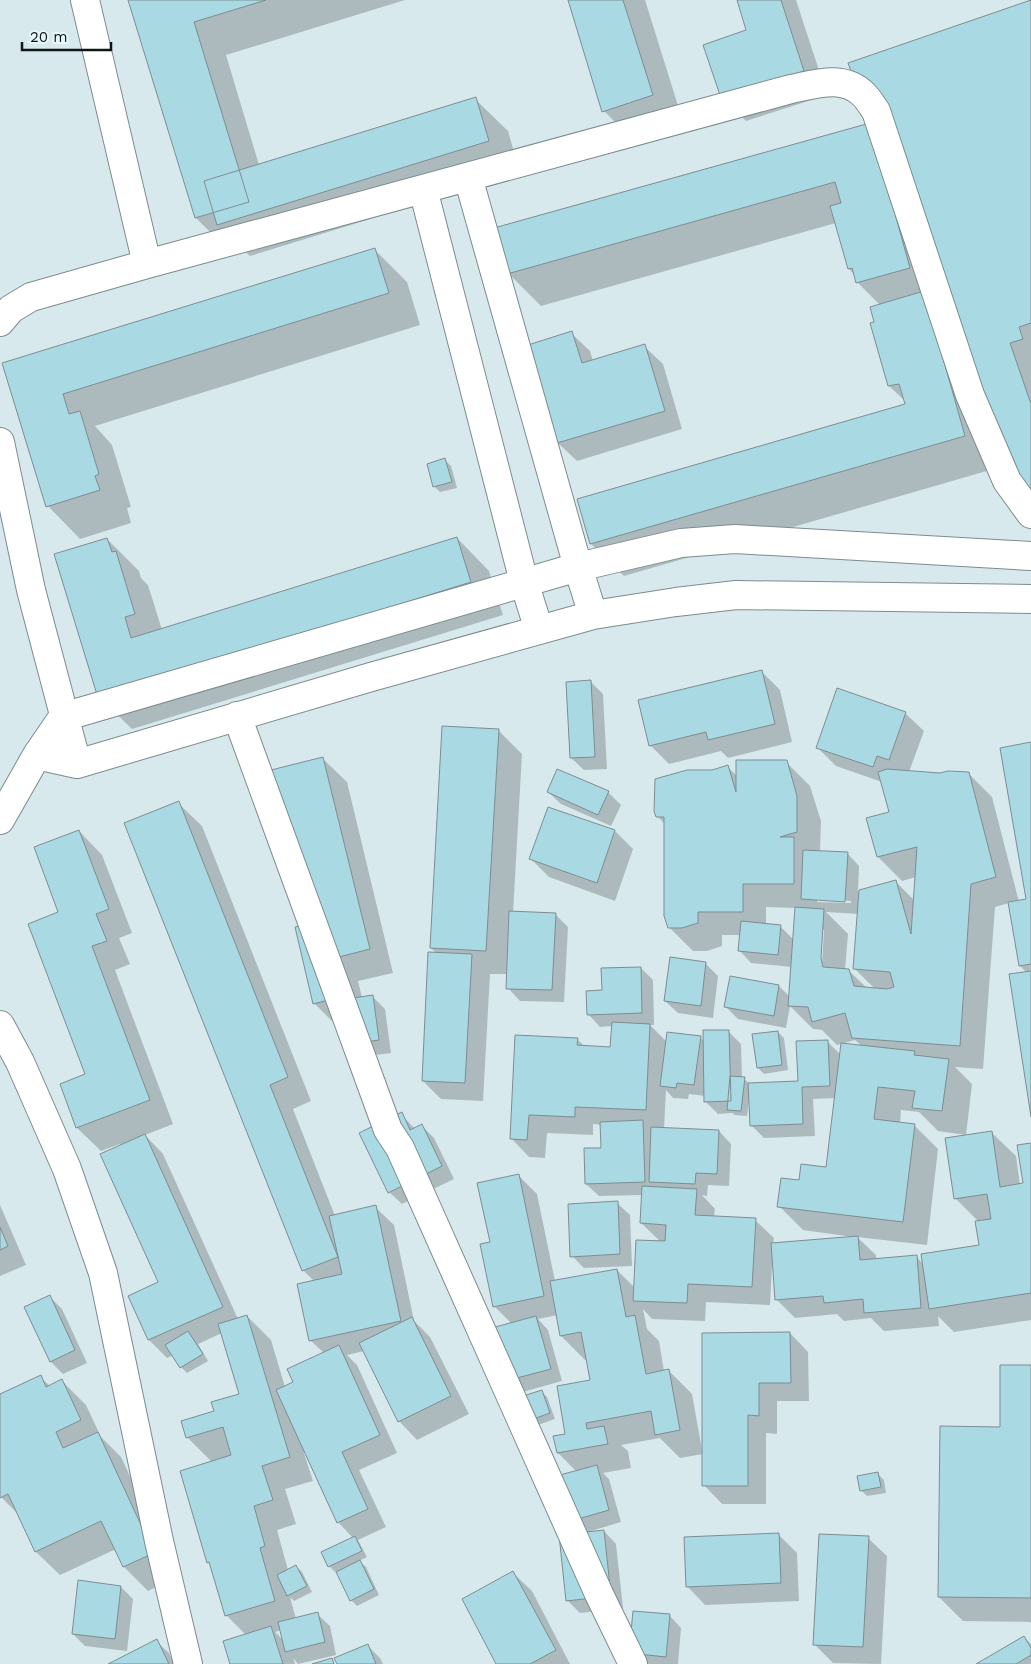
<svg xmlns="http://www.w3.org/2000/svg" width="1031" height="1664" viewBox="0 0 1031 1664" font-family="'Work Sans',sans-serif">
  <rect width="100%" height="100%" fill="#d8e9ed"/>
  <path fill="#0003" fill-rule="evenodd" d="M130 0H405L226 55 259 165 475 99 508 131 520 173 250 256 240 247 228 250 196 218Z
    M570 0H645L685 128 636 143 604 111Z
    M738 0H796L827 95 746 121 722 98 748 31Z
    M1031 1V520L997 468 624 576 591 544 579 500 906 405V402L889 386 872 324 876 323 880 305 857 282 855 275 849 269 836 223 541 306 508 273 870 124Z
    M374 249 407 282 420 325 95 426 112 445 131 507 127 508 131 523 80 539 48 506 4 364Z
    M571 333 590 351 593 361 644 346 663 364 682 429 577 461 558 443 529 345Z
    M445 460 451 466 457 488 440 492 434 486Z
    M457 538 489 571 503 615 132 729 99 697 107 539 139 571 141 578 148 585 162 630Z
    M761 671 780 690 792 742 728 758 721 751 669 764 650 745Z
    M591 682 603 694 607 769 584 770 571 758Z
    M905 713 924 731 909 772 940 774 968 773 992 797 1019 902 1028 900 1031 743V1109L1027 973 1020 966 1009 903 995 907 983 1069 955 1067 972 1084 966 1135 938 1131 919 1112 901 1110 900 1124 914 1125 938 1149 927 1245 857 1237 876 1255V1260L916 1256 923 1264 980 1246 979 1222 955 1198 992 1133 1016 1156 1020 1185H1025L1031 1144V1320L954 1332 938 1316 939 1326 884 1331 871 1318 844 1321 837 1314 795 1318 777 1300 774 1266H772L770 1305 706 1302 705 1321 652 1319 643 1309 647 1329 659 1341 664 1371 668 1370 692 1394 702 1450 790 1333 808 1352 809 1401H777V1434L766 1433V1504H722L704 1485 703 1454 680 1458 660 1438 621 1445 628 1451 631 1468 603 1473 609 1479 621 1522 591 1531V1532L604 1531 616 1544 623 1608 580 1613 567 1600 577 1472 558 1453 591 1381 587 1359 585 1360 561 1336 558 1315 538 1319 548 1330 562 1381 512 1395V1324L494 1306 491 1243 518 1175 537 1194 555 1281 617 1270 635 1288 661 1242 641 1223 643 1195 599 1196 586 1184 602 1149V1125L593 1124V1135L547 1133 545 1158 529 1157 511 1138 577 1039 585 1047 611 1048 613 1026 600 1027 588 1014 603 991 641 968 653 980 654 1025H650L667 1042 700 1037 704 1041 728 1031 741 1044 742 1078 744 1079 750 1084 799 1082 827 1041 840 1054 862 1046 855 1040 837 1045 822 1030 813 1029 790 1006 786 1028 738 1019 726 1007 779 986 790 997 792 967 751 963 739 950 741 935H722V946L707 951H693L669 927 666 825 657 816 712 771 728 767 738 777 786 762 810 786 821 821 820 852 847 853 859 866 858 892 896 882 914 900 916 877 902 881 878 857 868 819 891 813 882 782 836 766 818 748ZM817 899 851 901V903L817 902ZM766 907 796 908 794 940 781 927 766 925ZM826 912 859 914 854 968 875 989 867 988 848 970H845L848 934ZM822 930H824L822 964H819ZM666 1090 673 1098 688 1099 689 1094 706 1096V1102L718 1114 733 1113 734 1115 747 1116 749 1099H750L752 1126 764 1138 815 1136 813 1099 835 1098 827 1168 800 1182 779 1206 803 1230 853 1237 773 1244 774 1238 755 1220 714 1217 715 1209 702 1195 707 1196 708 1185 729 1186 731 1144 719 1131 664 1129Z
    M498 730 522 754 513 913 555 914 568 927 564 1002 520 1001 508 988V974H490L483 1101 441 1099 423 1081 436 953 431 948Z
    M323 759 347 782 393 973 358 981 362 998 373 997 385 1009 391 1053 360 1057 338 1027 314 1003Z
    M548 792H608L621 805 611 826 561 804Z
    M178 803 202 826 311 1101 293 1109 335 1216 375 1207 394 1225 414 1321 430 1337 469 1414 417 1440 399 1421 364 1351 347 1355 357 1365 397 1453 359 1470 386 1527 358 1540 367 1557 359 1561 366 1567 379 1595 357 1606 351 1600 337 1571 335 1572 329 1566 353 1538 338 1522 306 1452 304 1453 313 1481 285 1489 296 1524 277 1530 288 1570 296 1566 302 1572 312 1592 294 1601 290 1597 296 1619 317 1614 330 1626 336 1655 298 1664 293 1658 295 1664H231L246 1635 226 1615 212 1566 208 1562 212 1462 188 1438 183 1422 215 1412 240 1395 222 1333 198 1344 208 1361 187 1373 181 1367 174 1355 167 1358 149 1340 130 1296 159 1283 121 1146 120 1144 101 1151 77 1128 61 1085 87 1075 60 913 79 831 102 855 132 933 119 938 130 964 115 970 173 1124 145 1135 163 1154 238 1319 247 1316 271 1340 285 1387 294 1383 324 1353 310 1340 314 1281 303 1270 126 824ZM281 1630 283 1640 275 1632Z
    M549 808 615 831 633 849 615 901 549 877 531 859Z
    M705 963 718 976 713 1018 678 1013 665 1001Z
    M778 1032 784 1038 788 1070 764 1074 758 1068Z
    M401 1114 415 1129 422 1126 434 1138 454 1179 402 1204 389 1192Z
    M617 1203 630 1215 632 1266 584 1268 572 1256Z
    M0 1205 26 1265 0 1276Z
    M50 1297 62 1309 87 1363 63 1374 51 1362 26 1308Z
    M1031 1366V1623L1030 1622 963 1621 939 1597 1001 1428Z
    M40 1377 50 1386 62 1381 86 1405 101 1437 121 1457 177 1577 148 1591 124 1567 116 1549 60 1575 36 1552 20 1516 0 1496V1396Z
    M541 1391 547 1397 555 1419 535 1426 529 1420Z
    M878 1474 884 1480 886 1493 867 1496 861 1490Z
    M778 1534 797 1553 799 1601 705 1605 687 1586Z
    M868 1538 887 1556 881 1664 833 1663 814 1644Z
    M513 1573 532 1591 570 1664H497Z
    M121 1587 133 1599 127 1651 85 1646 73 1634Z
    M669 1615 681 1628 678 1664H641L630 1653Z
    M1024 1637 1031 1644V1664H978Z
    M156 1641 169 1653 174 1664H112Z
    M368 1646 380 1658 383 1664H338Z"/>
  <path fill="#a9dae4" stroke="#7d8d91" d="M128 0H266L194 22 249 202 195 218Z
    M568 0H623L653 95 602 112Z
    M737 0H781L804 71 721 98 703 45 746 30Z
    M1031 0V323L1019 327 1023 339 1010 343 1031 404V497L1012 503 848 63Z
    M476 97 489 141 217 225 204 181Z
    M870 123 910 268 856 283 852 268 848 269 830 206 841 203 835 182 507 274 494 228Z
    M375 248 389 293 63 394 69 414 80 411 99 474 95 476 100 490 46 507 2 363Z
    M924 291 965 436 590 544 577 499 905 404 899 384 888 386 870 323 874 322 870 307Z
    M572 331 582 363 645 344 665 411 557 443 528 345Z
    M445 458 452 482 433 487 427 464Z
    M457 537 471 582 98 698 54 554 107 538 112 552 116 551 135 614 125 617 131 638Z
    M762 670 775 724 708 740 706 732 649 746 638 700Z
    M591 680 595 757 570 758 566 682Z
    M837 688 906 712 889 760 877 756 873 767 816 748Z
    M442 726 499 729 486 951 430 948Z
    M1031 742V964L1019 966 1008 902 1026 899 1000 748Z
    M323 757 370 949 335 958 344 996 313 1004 295 927 316 922 263 772Z
    M736 760H787L797 796V832L780 837H794V884H743V912H698V923L682 928H668L664 916V817H656L654 811 655 779 687 770H712L728 765 736 792Z
    M557 769 609 791 598 815 547 792Z
    M887 769 940 773 948 771 969 772 996 877 971 884 960 1046 852 1038 845 1013 812 1022 808 1007 788 1006 795 907 824 909 821 958 823 967 849 969 854 986 887 989 894 987 890 972 853 969 859 890 896 880 911 934 917 847 877 857 866 818 889 812 878 772Z
    M179 801 288 1077 270 1085 338 1257 302 1271 124 823Z
    M548 807 615 830 597 883 529 859Z
    M79 830 109 909 96 914 107 941 92 946 150 1100 76 1128 60 1084 85 1074 28 924 58 912 34 847Z
    M803 850 848 852 845 902 801 899Z
    M509 911 556 913 552 990 506 989Z
    M741 921 781 925 778 955 738 951Z
    M428 952 472 954 465 1083 422 1081Z
    M670 957 706 962 701 1006 664 1001Z
    M641 967 642 1013 587 1015 586 991 602 990 601 968Z
    M1031 971V1117L1009 974Z
    M730 976 779 985 774 1016 724 1007Z
    M373 995 379 1040 346 1045 340 1000Z
    M612 1022 650 1024 646 1110 575 1107V1117L529 1115 527 1140 510 1139 515 1035 578 1038 577 1045 610 1047Z
    M703 1030H729L731 1101 704 1102Z
    M778 1031 782 1065 757 1068 752 1034Z
    M667 1032 701 1036 694 1085 677 1083 676 1088 660 1086Z
    M828 1040 830 1086 802 1087 803 1124 750 1126 748 1083 798 1081 796 1041Z
    M841 1043 915 1051 914 1055 949 1059 942 1111 912 1108 915 1091 878 1087 874 1119 915 1124 903 1222 777 1207 781 1178 799 1180 801 1164 826 1167Z
    M730 1076 745 1077 741 1111 727 1110Z
    M402 1112 410 1130 422 1124 442 1166 388 1193 359 1133Z
    M643 1120 645 1182 585 1184 584 1148H601L600 1122Z
    M651 1127 719 1130 717 1174 696 1173 695 1184 649 1182Z
    M992 1131 1000 1187 1023 1183 1017 1145 1031 1143V1293L929 1309 921 1254 979 1245 975 1221 991 1219 987 1194 954 1199 945 1138Z
    M145 1134 223 1307 148 1340 128 1296 158 1282 100 1154Z
    M519 1174 544 1296 493 1307 480 1244 490 1242 477 1183Z
    M642 1186 697 1189 695 1215 756 1218 752 1287 688 1284 687 1303 633 1301 636 1240 665 1241 666 1225 640 1223Z
    M618 1201 620 1254 570 1257 568 1204Z
    M376 1205 401 1321 309 1341 297 1284 342 1274 329 1216Z
    M0 1227 8 1246 0 1250Z
    M858 1236 860 1260 917 1255 921 1308 864 1313 863 1299 824 1303 823 1296 775 1300 771 1243Z
    M617 1269 626 1317 635 1315 646 1374 669 1369 680 1430 655 1435 651 1411 586 1423 587 1429 604 1426 608 1444 557 1453 553 1436 565 1434 557 1386 590 1380 581 1332 560 1336 550 1281Z
    M50 1295 75 1350 50 1362 24 1307Z
    M247 1315 290 1457 262 1466 273 1500 254 1506 265 1546 260 1548 275 1601 225 1616 209 1562 207 1563 180 1471 231 1455 223 1427 186 1438 181 1421 214 1411 211 1402 239 1394 218 1324Z
    M536 1316 551 1369 498 1383 484 1330Z
    M412 1317 451 1396 398 1422 359 1343Z
    M188 1331 203 1354 180 1368 165 1345Z
    M790 1332 791 1383H759V1416L748 1415V1486H702V1333Z
    M339 1345 380 1435 342 1452 368 1509 337 1523 276 1390 293 1382 287 1369Z
    M1000 1365H1031V1598L938 1597 940 1426 1000 1427Z
    M41 1375 46 1387 62 1379 81 1420 56 1432 63 1448 98 1432 154 1553 123 1567 101 1521 35 1552 8 1494 0 1498V1394Z
    M542 1390 550 1413 528 1421 520 1397Z
    M597 1465 609 1510 558 1525 545 1479Z
    M878 1472 881 1487 860 1491 857 1476Z
    M604 1530 611 1596 566 1601 559 1535Z
    M779 1533 781 1583 686 1587 684 1537Z
    M819 1534 869 1536 863 1647 813 1645Z
    M355 1536 362 1551 328 1567 321 1552Z
    M360 1560 374 1589 350 1601 336 1572Z
    M296 1565 307 1586 287 1596 277 1575Z
    M513 1571 556 1650 530 1664H496L462 1599Z
    M78 1580 121 1586 115 1639 72 1634Z
    M633 1611 670 1614 666 1657 629 1653Z
    M318 1612 325 1642 285 1652 278 1622Z
    M271 1626 283 1664H230L223 1641Z
    M1024 1636 1031 1648V1655L1016 1664H976Z
    M157 1639 169 1664H108Z
    M368 1644 376 1664H337L334 1658Z
    M332 1658 334 1664H312Z"/>
  <g fill="none" stroke-linecap="round" stroke-linejoin="round">
    <defs>
      <path id="street" d="M85 0 147 264
        M468 177 578 567 593 615
        M423 189 524 582 539 630
        M0 322 11 309 31 297 147 264 791 89C816 84 844 74 864 95 869 100 872 106 876 111L970 395 1007 481 1031 514
        M0 442 31 590 77 764
        M237 716 388 1130 400 1148 599 1594 633 1664
        M37 755 77 764 371 677 593 615 676 602 736 595 1031 599
        M0 820 37 755 63 717 578 567 681 543 735 539 1031 556
        M0 1025 20 1062 67 1169 103 1273 159 1541 188 1664"/>
    </defs>
    <use href="#street" stroke="#7c8c8f" stroke-width="30"/>
    <use href="#street" stroke="#fff" stroke-width="28"/>
  </g>
  <path d="M22 42v8h89v-8" fill="none" stroke="#101617" stroke-width="2.5"/>
  <text x="30" y="42" font-size="15" fill="#101617" stroke="#e5f7fa" stroke-width="4" paint-order="stroke">20 m</text>
</svg>
